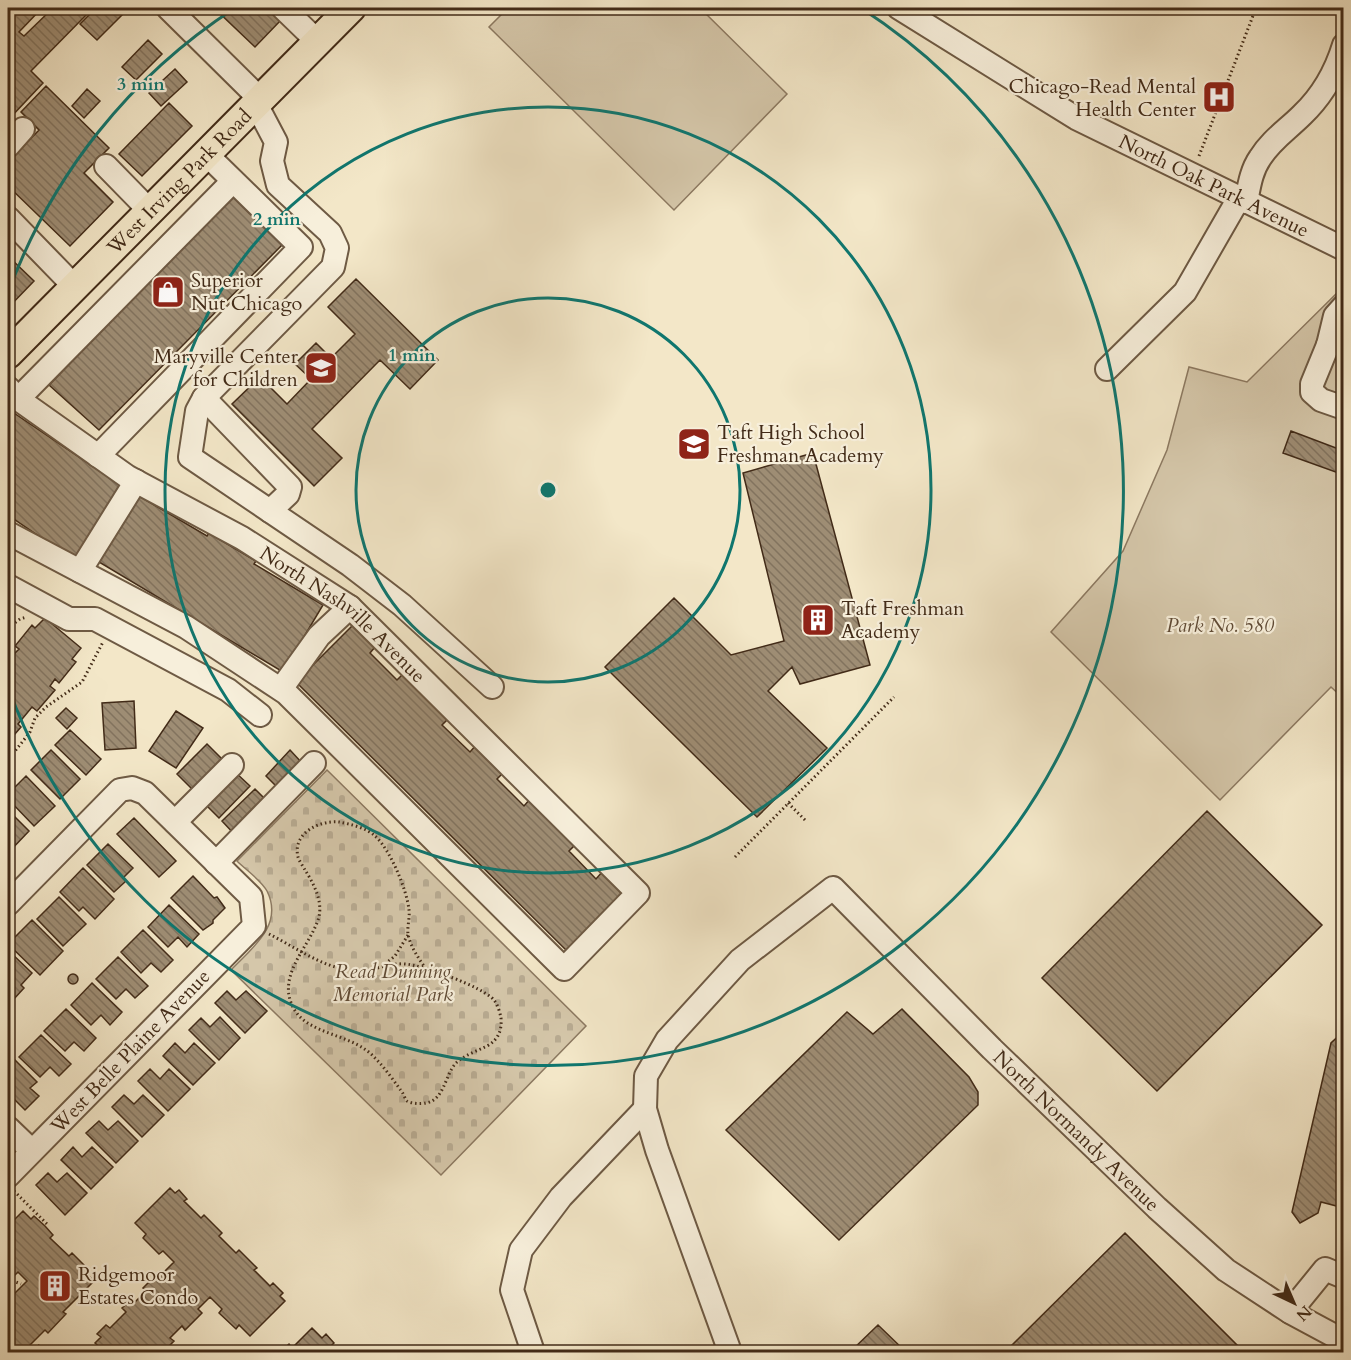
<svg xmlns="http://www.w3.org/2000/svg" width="1351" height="1360" viewBox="0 0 1351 1360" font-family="Cardo,serif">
  <defs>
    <pattern id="cemetery-stones" width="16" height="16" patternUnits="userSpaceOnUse" patternTransform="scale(1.5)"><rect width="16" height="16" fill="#d5c7aa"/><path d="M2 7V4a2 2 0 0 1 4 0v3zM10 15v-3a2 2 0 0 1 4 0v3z" fill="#b8ab92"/></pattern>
    <pattern id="building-back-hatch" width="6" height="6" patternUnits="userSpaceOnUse" patternTransform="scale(1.5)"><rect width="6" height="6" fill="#9e8d74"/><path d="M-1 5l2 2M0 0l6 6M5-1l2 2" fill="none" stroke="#82735e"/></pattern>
  </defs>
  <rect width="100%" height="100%" fill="#f3e7c8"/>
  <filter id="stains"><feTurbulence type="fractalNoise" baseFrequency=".00333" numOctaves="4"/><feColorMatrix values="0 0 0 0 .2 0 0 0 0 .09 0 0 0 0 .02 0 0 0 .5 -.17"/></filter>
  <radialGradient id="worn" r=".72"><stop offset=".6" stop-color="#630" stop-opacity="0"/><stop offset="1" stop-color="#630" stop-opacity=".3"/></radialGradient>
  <path fill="url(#cemetery-stones)" stroke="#8c7961" stroke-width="1.5" d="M327 770 586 1026 441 1175 231 970C252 948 284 925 267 891 261 880 246 870 237 861Z"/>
  <path fill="#d5c7aa" stroke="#8c7961" stroke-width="1.5" d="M508 8H700L787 94 674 210 489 27Z
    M1343 287V698L1331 687 1220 800 1051 632 1123 551 1167 450 1189 367 1247 382Z"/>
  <path fill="url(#building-back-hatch)" stroke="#422b18" stroke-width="1.5" d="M8 8H42L19 32 24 36 53 8H93L31 71 43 83 8 120Z
    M96 8H119L124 13 97 40 80 24Z
    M214 8H270L281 20 255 47Z
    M148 40 162 54 136 80 122 67Z
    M175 69 187 82 161 106 149 93Z
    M46 86 109 148 84 173 113 202 70 246 8 186V162L39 130 21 112Z
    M87 89 100 101 84 118 72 106Z
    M169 103 192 126 142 176 119 154Z
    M234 194 284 243 99 430 49 385Z
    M8 256 34 281 8 308Z
    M356 279 438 360 410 389 380 360 312 429 342 458 314 486 232 404 260 377 287 404 311 379 295 364 316 343 331 358 355 334 328 307Z
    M8 409 126 489 77 562 8 515Z
    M1291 431 1344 451V475L1283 453Z
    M813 453 870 665 800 684 792 667 768 691 827 748 757 817 605 667 674 598 731 655 784 641 743 473Z
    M139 496 207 536 209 533 256 561 254 564 323 605 283 672 99 562Z
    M45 618 81 648 72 659 76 662 59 683 55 679 50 686 55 690 37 711 32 707 18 724 21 727 8 742V658L9 659 19 649 15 646 32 625 35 628Z
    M353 625 375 647 370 653 397 680 403 674 449 718 442 725 470 752 476 745 503 773 497 779 524 806 530 799 576 844 569 851 596 879 602 872 625 895 568 952 296 682Z
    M134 701 136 748 105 750 102 703Z
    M66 708 77 718 67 729 56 718Z
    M176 711 203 728 176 768 149 751Z
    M70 730 101 759 86 775 55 745Z
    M207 744 222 759 192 789 177 774Z
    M51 750 80 779 60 799 31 770Z
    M290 750 302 763 277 787 266 776Z
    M235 772 250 786 219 818 204 803Z
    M26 776 55 806 34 826 8 799V794Z
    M255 789 269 803 236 836 222 821Z
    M8 810 29 831 9 852 8 850Z
    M1207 811 1322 925 1157 1091 1042 978Z
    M134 818 176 861 159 877 117 834Z
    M108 844 133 868 123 878 126 881 114 892 87 865Z
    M83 868 114 899 95 919 83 907 79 911 60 892Z
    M193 876 214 898 217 897 225 908 213 920V923L203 930 171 898Z
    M59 897 86 924 63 946 37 919Z
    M169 905 199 934 187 947 178 937 168 947 148 927Z
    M32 920 63 951 40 975 8 944Z
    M143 930 173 960 161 972 151 963 141 973 121 952Z
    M8 950 32 973 21 985 24 988 14 999 8 993Z
    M118 957 148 986 135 998 126 989 116 999 96 979Z
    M68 979a5 5 0 1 1 10 0a5 5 0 1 1-10 0Z
    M92 983 122 1012 110 1025 101 1015 91 1025 71 1005Z
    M227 991 236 1000 246 991 267 1011 245 1033 215 1003Z
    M66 1009 96 1038 84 1051 74 1042 65 1051 44 1031Z
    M902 1009 969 1077 978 1092V1105L839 1240 726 1130 847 1012 873 1034Z
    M220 1017 240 1038 219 1060 189 1030 201 1018 210 1027Z
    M1344 1031V1208L1321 1202 1318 1213 1300 1223 1292 1212 1331 1043Z
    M41 1035 71 1064 59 1076 50 1067 40 1077 19 1057Z
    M175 1043 185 1053 194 1043 215 1063 193 1085 163 1056Z
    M14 1059 37 1082 30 1088 39 1096 25 1110 8 1093V1066Z
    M150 1069 160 1079 169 1069 190 1089 168 1111 138 1081Z
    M124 1095 134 1104 143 1095 164 1115 142 1137 112 1107Z
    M99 1121 108 1130 118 1121 138 1141 116 1163 86 1133Z
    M73 1147 82 1157 92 1147 113 1167 91 1189 61 1160Z
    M48 1173 57 1182 67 1173 87 1193 65 1215 36 1185Z
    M170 1188 175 1193 179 1190 187 1199 184 1201 201 1218 204 1215 222 1233 219 1236 236 1253 239 1250 257 1268 254 1270 270 1286 273 1283 283 1293 280 1296 285 1301 250 1336 239 1325 236 1329 219 1313 222 1309 210 1297 198 1309 202 1313 185 1330 182 1326 170 1338 174 1341 165 1350 162 1346 156 1352H105L95 1343 101 1337 97 1334 106 1325 110 1328 126 1312 122 1308 131 1300 134 1303 146 1291 143 1288 160 1271 163 1273 174 1262 163 1251 159 1254 143 1238 146 1234 135 1223Z
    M23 1211 31 1219 34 1216 45 1226 53 1235 50 1238 69 1256 72 1253 90 1271 87 1274 94 1281 63 1312 66 1314 48 1333 45 1330 23 1352H8V1294L10 1292 13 1295 27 1281 18 1272 15 1275 8 1268V1226Z
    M1125 1233 1239 1347 1233 1352H1005Z
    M878 1325 906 1352H850Z
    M312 1328 322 1338 326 1334 334 1343 331 1346 337 1352H280L289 1344 292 1348Z"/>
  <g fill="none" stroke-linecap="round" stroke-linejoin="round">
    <defs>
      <g id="minor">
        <path d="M168 8 260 99"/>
        <path d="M283 8 317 41"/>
        <path id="s1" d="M899 8 1076 118 1344 249"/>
        <path d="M256 104 276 142 272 161 278 185 330 233 337 248 333 267 204 398 197 411 190 457 350 565 402 605 492 687"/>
        <path d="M8 146 23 129"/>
        <path d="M106 166 150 211"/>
        <path d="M1246 202C1249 187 1251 171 1260 158 1271 140 1287 130 1302 115 1322 96 1336 71 1344 45"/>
        <path d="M8 218 75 287"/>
        <path d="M1344 306 1335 316 1328 345 1344 334"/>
        <path d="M1328 345 1312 384V392L1321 400 1344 408"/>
        <path d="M1107 369 1185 292 1239 198"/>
        <path id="s2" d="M8 388 18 399 128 477 242 538 350 607 638 893 564 969 286 693 186 627 8 533"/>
        <path d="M204 398 290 487 288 494 270 511"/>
        <path d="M18 399 233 181"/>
        <path d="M98 456 301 247 206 154"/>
        <path d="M80 571 136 481"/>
        <path d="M8 586 69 619H95L228 690 260 715"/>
        <path d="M281 689 319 636 350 607"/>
        <path d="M175 822 232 765"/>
        <path d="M216 863 314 763"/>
        <path d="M8 904 120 790 132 788 145 793 251 897 254 926 8 1176"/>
        <path d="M8 1128 32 1151"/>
        <path d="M1290 1312 1325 1269 1344 1277"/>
        <path d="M533 1352 512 1290 521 1250 561 1197 645 1109"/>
        <path id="s3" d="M730 1352 657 1150 645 1109 646 1076 667 1040 740 960 833 888 992 1049 1157 1208 1226 1270 1290 1312 1344 1341"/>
      </g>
      <g id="major">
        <path id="s4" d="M8 354 351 8"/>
      </g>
    </defs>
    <use href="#minor" stroke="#6e5a44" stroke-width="26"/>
    <use href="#major" stroke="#422b18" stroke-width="32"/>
    <path stroke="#422b18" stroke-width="3" stroke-dasharray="1.5 3" stroke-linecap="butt" d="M1199 156 1256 8
      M8 628 20 619 27 617
      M8 755 15 751 23 741 30 732 35 718 46 707 82 682 103 642
      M788 803 807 822
      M735 857 894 697
      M269 934C291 945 315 962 339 968 347 970 359 972 367 970 381 968 391 963 405 964 423 965 483 987 494 1000 498 1005 500 1013 501 1018 502 1031 498 1040 487 1046 477 1051 465 1055 457 1062 445 1073 445 1100 426 1103 422 1104 412 1104 407 1101 405 1099 404 1095 402 1092 394 1081 385 1068 375 1058 352 1032 305 1036 292 1005 278 974 309 947 318 920 324 903 314 884 305 870 303 866 299 861 298 857 292 833 320 820 339 822 350 824 367 828 375 836 390 849 407 890 409 910 410 918 407 927 408 934 410 946 419 959 426 969
      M385 964 395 956 408 935
      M14 1191 47 1224 45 1226
      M8 1279 21 1284
      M32 1352 41 1344"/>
    <use href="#minor" stroke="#f7efdb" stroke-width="22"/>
    <use href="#major" stroke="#f3e7c8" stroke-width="28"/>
  </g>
  <g fill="none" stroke="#0f766e" stroke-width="3">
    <circle cx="548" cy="490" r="192"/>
    <circle cx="548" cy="490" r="383"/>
    <path d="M8 293A575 575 0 0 1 235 8M861 8A575 575 0 1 1 8 687"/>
  </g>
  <defs>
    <symbol id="hospital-square" viewBox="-11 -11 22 22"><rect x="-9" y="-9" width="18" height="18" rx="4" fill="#8f2418" stroke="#f7efdb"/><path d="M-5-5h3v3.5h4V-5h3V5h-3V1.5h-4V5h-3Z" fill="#fff"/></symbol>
    <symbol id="shop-square" viewBox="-11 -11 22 22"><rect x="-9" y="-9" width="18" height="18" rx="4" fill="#8f2418" stroke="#f7efdb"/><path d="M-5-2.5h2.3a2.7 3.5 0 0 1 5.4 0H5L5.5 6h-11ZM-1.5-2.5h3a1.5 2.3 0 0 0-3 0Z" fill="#fff"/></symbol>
    <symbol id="school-square" viewBox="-11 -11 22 22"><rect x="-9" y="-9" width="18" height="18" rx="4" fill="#8f2418" stroke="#f7efdb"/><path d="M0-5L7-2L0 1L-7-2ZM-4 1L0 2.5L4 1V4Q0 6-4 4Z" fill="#fff"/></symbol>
    <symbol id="building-square" viewBox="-11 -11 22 22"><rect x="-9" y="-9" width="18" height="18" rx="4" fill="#8f2418" stroke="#f7efdb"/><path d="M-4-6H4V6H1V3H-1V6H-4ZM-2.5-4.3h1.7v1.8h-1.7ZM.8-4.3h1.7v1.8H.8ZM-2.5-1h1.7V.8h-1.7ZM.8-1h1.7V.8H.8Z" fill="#fff"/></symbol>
  </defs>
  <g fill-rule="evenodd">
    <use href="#hospital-square" x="1200" y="78" width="38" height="38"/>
    <use href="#shop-square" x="149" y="273" width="38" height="38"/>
    <use href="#school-square" x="302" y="349" width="38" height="38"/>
    <use href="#school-square" x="675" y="425" width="38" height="38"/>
    <use href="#building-square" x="799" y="601" width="38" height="38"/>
    <use href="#building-square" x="36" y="1267" width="38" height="38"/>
  </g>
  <g text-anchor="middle" stroke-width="4.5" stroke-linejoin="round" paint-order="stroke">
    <g font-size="20" fill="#422b18" stroke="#f7efdb" text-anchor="start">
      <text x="1196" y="93" text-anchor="end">Chicago-Read Mental<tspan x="1196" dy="23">Health Center</tspan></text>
      <text x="191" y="287">Superior<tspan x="191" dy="23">Nut Chicago</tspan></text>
      <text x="298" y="363" text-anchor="end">Maryville Center<tspan x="298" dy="23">for Children</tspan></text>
      <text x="717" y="439">Taft High School<tspan x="717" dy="23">Freshman Academy</tspan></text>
      <text x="841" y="615">Taft Freshman<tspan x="841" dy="23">Academy</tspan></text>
      <text x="78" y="1281">Ridgemoor<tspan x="78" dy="23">Estates Condo</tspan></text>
    </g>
    <g font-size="20" fill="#422b18" stroke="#f7efdb">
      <text dy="7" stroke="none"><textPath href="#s4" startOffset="243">West Irving Park Road</textPath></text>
      <text dy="7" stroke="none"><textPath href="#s1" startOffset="362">North Oak Park Avenue</textPath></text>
      <text dy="7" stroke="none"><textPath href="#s2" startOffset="406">North Nashville Avenue</textPath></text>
      <text transform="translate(130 1051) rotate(-46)" y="7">West Belle Plaine Avenue</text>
      <text dy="7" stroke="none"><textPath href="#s3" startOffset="902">North Normandy Avenue</textPath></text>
    </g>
    <g font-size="20" font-style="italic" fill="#5f4a35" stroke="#f7efdb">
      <text x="1220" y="632">Park No. 580</text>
      <text x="393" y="978">Read Dunning<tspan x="393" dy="23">Memorial Park</tspan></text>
    </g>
  </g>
  <circle cx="548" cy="490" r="9" fill="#0f766e" stroke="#f7efdb" stroke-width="3"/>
  <g font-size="18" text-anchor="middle" font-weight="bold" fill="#0f766e" stroke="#f7efdb" stroke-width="4.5" stroke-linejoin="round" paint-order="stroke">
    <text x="141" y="90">3 min</text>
    <text x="277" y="225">2 min</text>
    <text x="412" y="361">1 min</text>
  </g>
  <rect width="1351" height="1360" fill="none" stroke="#f3e7c8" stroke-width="30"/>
  <rect x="9" y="9" width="1333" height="1342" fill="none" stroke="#422b18" stroke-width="3"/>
  <rect x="15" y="15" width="1321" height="1330" fill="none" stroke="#422b18" stroke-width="1.5"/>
  <g transform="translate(1294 1303) rotate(136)" stroke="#f7efdb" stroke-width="4.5" paint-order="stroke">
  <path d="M0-4.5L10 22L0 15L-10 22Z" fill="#422b18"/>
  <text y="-9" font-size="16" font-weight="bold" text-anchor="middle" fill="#422b18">N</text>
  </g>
  <rect width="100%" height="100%" filter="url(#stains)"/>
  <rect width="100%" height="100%" fill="url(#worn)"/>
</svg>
